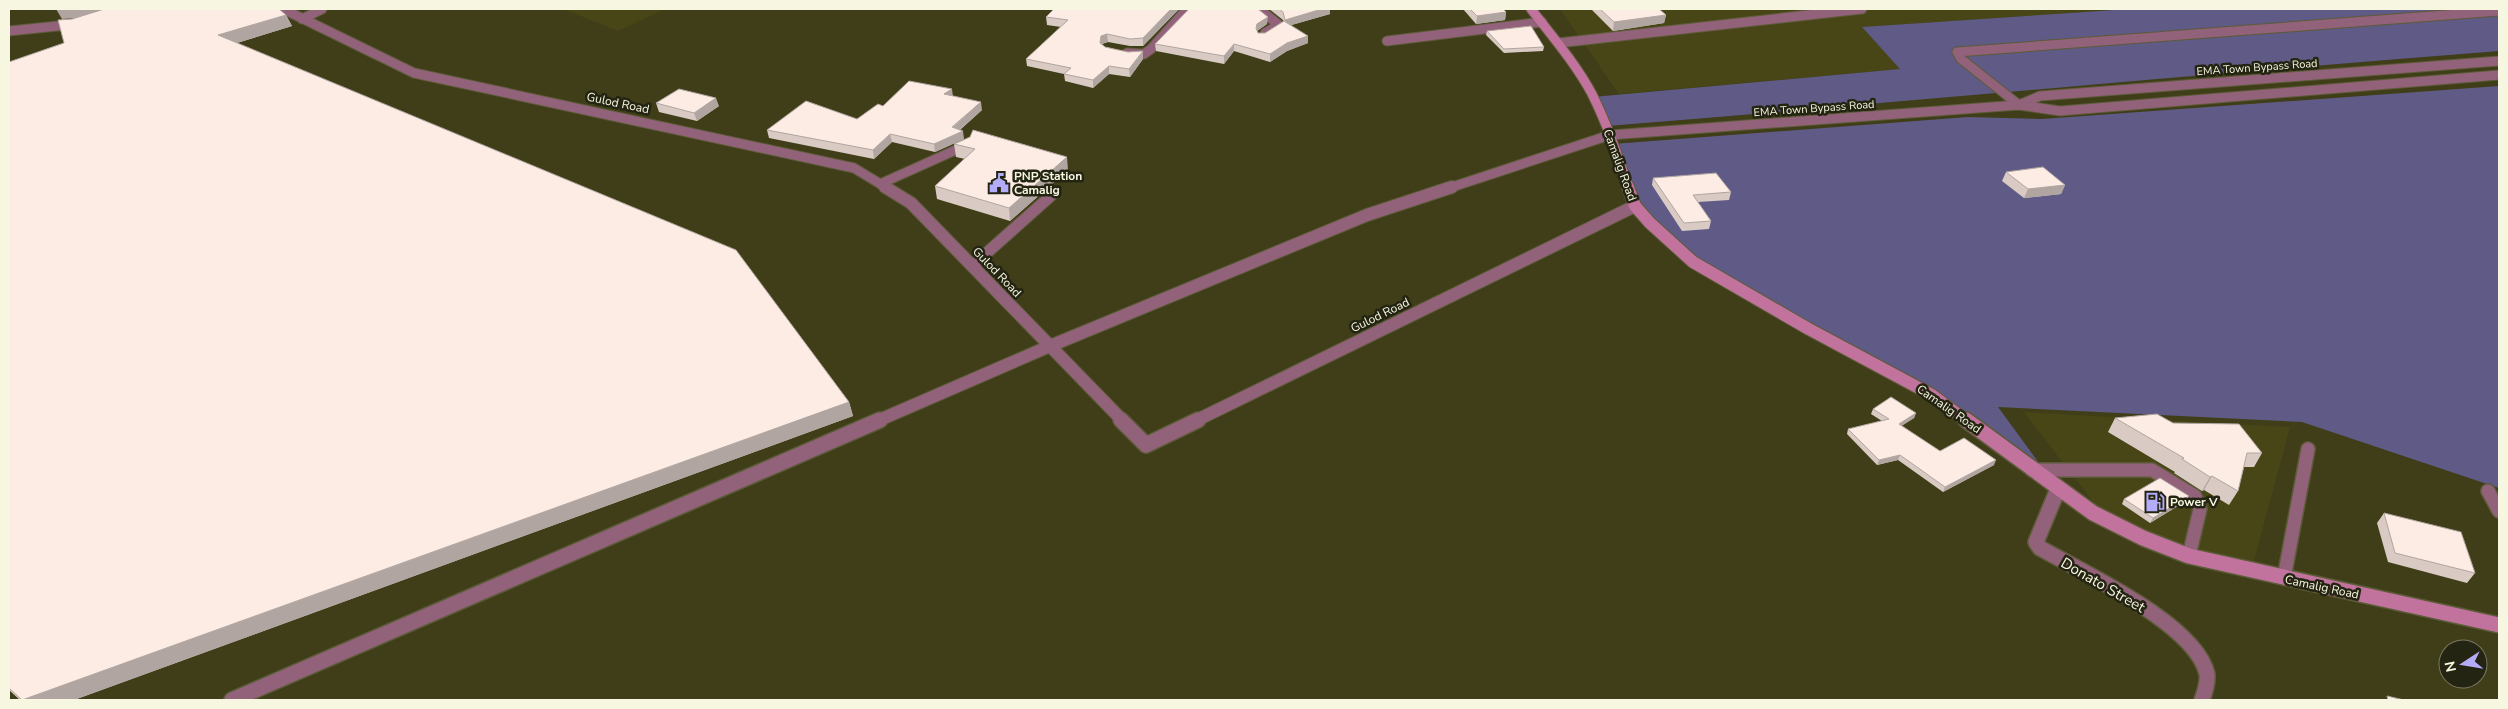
<svg xmlns="http://www.w3.org/2000/svg" width="2508" height="709" viewBox="0 0 2508 709" font-family="'Nunito Sans',sans-serif">
  <rect width="100%" height="100%" fill="#3f3e18"/>
  <path fill="#484617" d="M563 9H665L618 31Z
    M1560 9H2129L1862 27 1901 69 1619 94Z
    M2024 412 2290 427 2252 568 2151 538 2097 507Z"/>
  <path fill="#5f5b86" d="M2130 9H2499V51C2201 74 1904 102 1607 126L1593 97 1900 69 1862 27Z
    M2499 86V488L2302 422 1998 407 2058 489 1932 395 1720 279 1635 206 1613 144 1968 117 2042 119Z"/>
  <g fill="none" stroke-linecap="round" stroke-linejoin="round">
    <defs>
      <path id="service-far2" d="M1387 41 1542 22
        M1558 43 1862 9"/>
      <path id="service-far1" d="M972 266 1054 193"/>
      <path id="service" d="M2032 470H2152L2195 496 2200 509 2189 556
        M2488 491 2499 511
        M2284 578 2308 449"/>
      <path id="minor-far2" d="M283 9 414 73 854 168 887 188
        M1259 9 1279 25 1265 33
        M302 19 322 9
        M9 31 77 24
        M1127 53 1144 54 1151 49 1187 9
        M2019 105 1961 59 1957 52 2499 11
        M880 184 969 144
        M1449 188 1610 135"/>
      <path id="minor-far1" d="M885 187 911 203 1123 421
        M877 421 1050 346 1367 215 1452 187
        M1195 421 1635 206"/>
      <path id="minor" d="M1121 420 1146 445 1198 420
        M2058 489 2036 542 2040 548C2082 572 2196 624 2207 674 2208 683 2205 692 2202 700
        M232 700 880 420"/>
      <path id="tertiary" d="M2019 105 2040 96 2499 61
        M1610 135 2019 105 2060 111 2499 75"/>
      <path id="secondary-far2" d="M1531 9C1552 36 1576 64 1592 94 1607 124 1618 156 1629 188"/>
      <path id="secondary-far1" d="M1628 187 1635 206 1650 223 1693 262 1807 328 1932 395 1967 421"/>
      <path id="secondary" d="M1966 420 2093 513 2143 538 2189 556 2499 625"/>
    </defs>
    <use href="#service-far2" stroke="#5c5b38" stroke-width="11"/>
    <use href="#service-far1" stroke="#5c5b38" stroke-width="13"/>
    <use href="#service" stroke="#5c5b38" stroke-width="16"/>
    <use href="#minor-far2" stroke="#5c5b38" stroke-width="11"/>
    <use href="#minor-far1" stroke="#5c5b38" stroke-width="14"/>
    <use href="#minor" stroke="#5c5b38" stroke-width="18"/>
    <use href="#tertiary" stroke="#5c5b38" stroke-width="11"/>
    <use href="#secondary-far2" stroke="#5c5b38" stroke-width="11"/>
    <use href="#secondary-far1" stroke="#5c5b38" stroke-width="14"/>
    <use href="#secondary" stroke="#5c5b38" stroke-width="18"/>
    <use href="#service-far2" stroke="#92617a" stroke-width="9"/>
    <use href="#service-far1" stroke="#92617a" stroke-width="11"/>
    <use href="#service" stroke="#92617a" stroke-width="13"/>
    <use href="#minor-far2" stroke="#92617a" stroke-width="9"/>
    <use href="#minor-far1" stroke="#92617a" stroke-width="12"/>
    <use href="#minor" stroke="#92617a" stroke-width="15"/>
    <use href="#tertiary" stroke="#92617a" stroke-width="9"/>
    <use href="#secondary-far2" stroke="#c1739d" stroke-width="9"/>
    <use href="#secondary-far1" stroke="#c1739d" stroke-width="12"/>
    <use href="#secondary" stroke="#c1739d" stroke-width="15"/>
  </g>
  <path fill="#d9cbc4" d="M1179 9 1143 46H1130L1108 42 1102 44 1105 47 1128 52 1143 51V59L1130 77 1109 74 1093 88 1065 81 1064 74 1027 66 1026 59 1061 27 1047 25 1046 17Z
    M1269 9H1330V14L1291 25 1308 43 1287 51 1270 62 1234 51 1224 64 1156 51 1155 44 1267 24 1257 31 1258 33H1265L1284 22 1283 20Z
    M1463 9H1503L1506 12 1505 20 1476 24Z
    M1591 9H1659L1666 15 1664 23 1613 31Z
    M286 15 292 26 237 43 849 402 853 416 74 700H20L9 690V62L64 43 72 19Z
    M1487 31 1544 47 1543 51 1504 53 1486 35Z
    M953 96 982 110 960 130 964 139 935 152 892 142 874 159 769 138 767 130 857 119Z
    M656 103 719 106 697 121 659 112Z
    M954 144 1068 170 1010 221 937 199 935 186 965 159 956 157Z
    M2006 172 2065 185 2061 194 2024 198 2002 181Z
    M1653 178 1731 192 1729 200 1698 202 1711 221 1709 229 1682 231 1652 185Z
    M1873 409 1916 413 1914 418 1901 426 1940 451 1994 465 1943 492 1898 460 1877 465 1847 434 1848 429 1882 421 1871 414Z
    M2115 418 2173 423 2262 453 2254 467H2244L2238 491 2229 505 2204 490 2202 491 2174 473 2175 472 2108 432Z
    M2189 496 2186 501 2150 523 2122 504 2124 499Z
    M2384 513 2475 573 2467 583 2388 562 2377 523Z"/>
  <path fill="#b0a5a0" d="M56 9H103L76 18 62 19Z
    M1171 9H1179L1143 46V38Z
    M1322 9H1330V14L1285 27V20Z
    M1506 12 1505 20 1476 24 1477 16Z
    M286 15 292 26 224 47 218 35Z
    M1666 15 1664 23 1613 31 1614 22Z
    M1268 17 1267 24 1257 31 1256 28 1257 24Z
    M1107 34 1108 42 1102 44 1100 43 1101 36Z
    M1308 36V43L1287 51 1270 62V54L1287 43Z
    M1234 44V51L1224 64V56Z
    M1143 51V59L1130 77 1129 69Z
    M1109 66V74L1093 88V80Z
    M952 89 953 97 944 94Z
    M716 98 719 106 697 121 694 113Z
    M981 102 982 110 955 134 963 131 964 139 935 152 934 144Z
    M890 134 892 142 874 159 873 150Z
    M1067 157 1068 170 1010 221 1009 208Z
    M2065 185 2061 194 2024 198 2028 189Z
    M849 402 853 416 74 700H22Z
    M1916 413 1914 418 1897 429 1899 424Z
    M1900 455 1898 460 1877 465 1879 460Z
    M1996 460 1994 465 1943 492 1945 487Z
    M2212 476 2204 490 2202 491 2210 477Z
    M2189 496 2186 501 2150 523 2153 518Z"/>
  <path fill="#fcece4" stroke="#b0a5a0" d="M104 9H279L286 15 218 35 736 250 849 402 22 700 9 688V62L64 43 58 20 72 19Z
    M1054 9H1171L1143 38 1130 39 1107 34 1101 36 1100 43 1105 47 1128 52 1143 51 1129 69 1109 66 1093 80 1064 74 1071 68 1026 59 1068 20 1046 17Z
    M1189 9H1258L1268 17 1257 24 1256 28 1258 33H1265L1284 21 1308 36 1287 43 1270 54 1234 44 1224 56 1155 44Z
    M1279 9H1322L1285 20 1283 12Z
    M1470 9H1503L1506 12 1477 16Z
    M1600 9H1659L1666 15 1614 22Z
    M1531 26 1544 47 1504 49 1487 31Z
    M909 81 952 89 944 94 981 102 952 127 963 131 934 144 890 134 873 150 767 130 806 101 857 119 878 104 883 106Z
    M679 89 716 98 694 113 656 103Z
    M973 130 1067 157 1009 208 935 186 975 149 954 144 970 137Z
    M2043 167 2065 185 2028 189 2006 172Z
    M1716 173 1731 192 1693 195 1711 221 1684 223 1653 178Z
    M1891 397 1916 413 1899 424 1940 451 1964 438 1996 460 1945 487 1900 455 1879 460 1848 429 1889 419 1873 409Z
    M2157 414 2173 423 2239 424 2262 453H2247L2238 491 2212 476 2210 477 2182 459 2184 458 2115 418Z
    M2160 478 2189 496 2153 518 2124 499Z
    M2384 513 2461 532 2475 573 2395 553Z
    M2387 696 2404 700H2388Z"/>
  <defs>
    <symbol id="civic-bare" viewBox="-9 -9 18 18"><path d="M-.6-6.5H3V-4.5H.6V-3L4-1V1h2V6H-6V1h2V-1L-.6-3ZM-1.2 2.5V6h2.4V2.5Z" fill="#b3adf9" stroke="#242413" stroke-width="2.5" paint-order="stroke"/></symbol>
    <symbol id="fuel-bare" viewBox="-9 -9 18 18"><path d="M-5.5-6h7V0h2V4h1.3V-2.5L3-4.5l.8-.8L6-3V5H2.5V1h-1V6h-7ZM-4.2-4.7v3.2H.2V-4.7Z" fill="#b3adf9" stroke="#242413" stroke-width="2.5" paint-order="stroke"/></symbol>
  </defs>
  <g fill-rule="evenodd">
    <use href="#civic-bare" x="985" y="169" width="28" height="28"/>
    <use href="#fuel-bare" x="2141" y="488" width="28" height="28"/>
  </g>
  <g text-anchor="middle" stroke-width="5" stroke-linejoin="round" paint-order="stroke">
    <g font-size="11" fill="#f6f6e1" stroke="#242413">
      <text transform="translate(2257 67) rotate(-4)" y="4">EMA Town Bypass Road</text>
      <text transform="translate(1814 108) rotate(-4)" y="4">EMA Town Bypass Road</text>
    </g>
    <g font-size="12" fill="#f6f6e1" stroke="#242413">
      <text transform="translate(618 103) rotate(12)" y="4">Gulod Road</text>
      <text transform="translate(1620 165) rotate(70)" y="4">Camalig Road</text>
      <text transform="translate(997 272) rotate(46)" y="4">Gulod Road</text>
      <text transform="translate(1380 315) rotate(-26)" y="4">Gulod Road</text>
      <text transform="translate(1949 409) rotate(35)" y="4">Camalig Road</text>
      <text transform="translate(2322 587) rotate(12)" y="4">Camalig Road</text>
    </g>
    <g font-size="12" font-weight="bold" fill="#f6f6e1" stroke="#242413" text-anchor="start">
      <text x="1014" y="180">PNP Station<tspan x="1014" dy="14">Camalig</tspan></text>
      <text x="2170" y="506">Power V</text>
    </g>
    <g font-size="15" fill="#f6f6e1" stroke="#242413">
      <text transform="translate(2103 585) rotate(30)" y="5">Donato Street</text>
    </g>
  </g>
  <rect width="2508" height="709" fill="none" stroke="#f6f6e1" stroke-width="20"/>
  <g transform="translate(2463 664) rotate(258)"><circle r="24" fill="#242413" stroke="#787865"/>
  <path d="M0-4L9 19L0 12L-9 19Z" fill="#b3adf9"/>
  <text y="-8" font-size="14" font-weight="bold" text-anchor="middle" fill="#f6f6e1">N</text>
  </g>
</svg>
